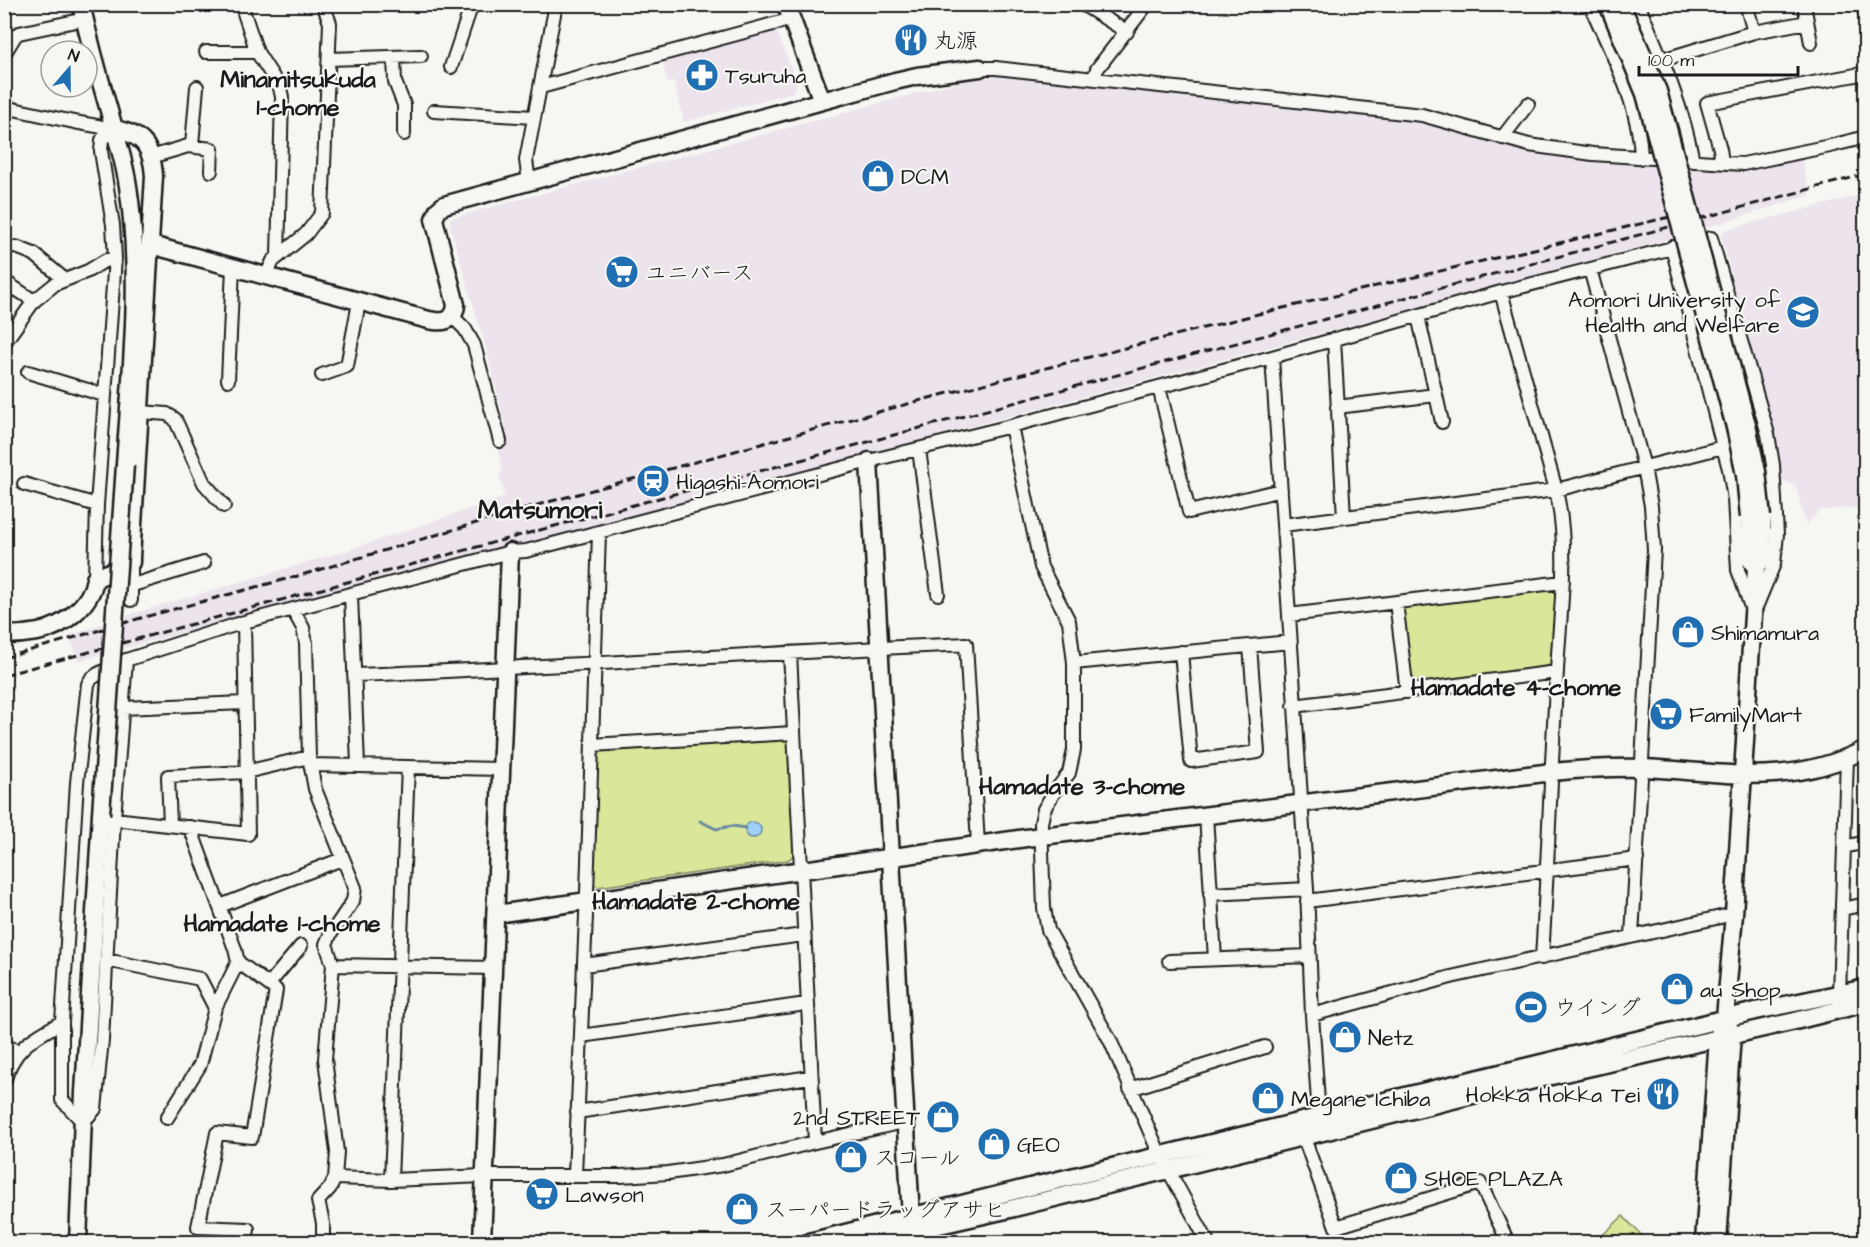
<svg xmlns="http://www.w3.org/2000/svg" width="1870" height="1247" viewBox="0 0 1870 1247" font-family="'Architects Daughter','Klee One',sans-serif">
  <rect width="100%" height="100%" fill="#f6f6f2"/>
  <filter id="ink" filterUnits="userSpaceOnUse"><feTurbulence type="fractalNoise" baseFrequency=".0167" numOctaves="2"/><feDisplacementMap in="SourceGraphic" scale="12" xChannelSelector="R" yChannelSelector="G"/><feConvolveMatrix kernelMatrix="1 2 1 2 8 2 1 2 1" color-interpolation-filters="sRGB"/></filter>
  <g filter="url(#ink)">
    <path fill="#ece3ed" d="M772 29 777 32 797 83 793 92 684 122 674 82 668 83 662 59Z
      M988 74 1438 125 1549 156 1578 160 1735 169 1801 158 1810 195 1665 240 1240 355 600 525 469 555 78 661 70 635 141 611 346 551 505 497 499 473 503 472 493 431 506 428 488 355 449 222 451 218Z
      M1865 194V507L1820 510 1806 525 1796 487 1781 479 1774 435 1721 235 1725 230Z"/>
    <path fill="#dae699" stroke="#7b815a" stroke-width="1.5" d="M1552 588 1557 592 1553 664 1548 667 1415 685 1410 681 1401 610 1404 606Z
      M784 738 790 742 795 854 788 860 598 887 592 883 598 757 602 750Z
      M1623 1216 1648 1242H1595Z"/>
    <path fill="#a0d1fc" stroke="#6b89a2" stroke-width="1.5" d="M745 830a8 8 0 1 1 16 0a8 8 0 1 1-16 0Z"/>
    <g fill="none" stroke-linecap="round" stroke-linejoin="round">
      <path stroke="#6b89a2" stroke-width="3" d="M700 821 716 829 732 826 746 828"/>
      <defs>
        <path id="street" d="M241 4 257 52 280 88 282 97 278 256
          M1082 4 1127 32
          M1590 4C1611 53 1640 104 1641 158
          M1638 4C1660 55 1683 106 1693 161
          M1746 4 1754 32
          M1804 4 1811 43
          M1863 4 1866 17
          M206 52H257
          M4 54 15 36 19 33 85 19
          M394 57 395 82 404 105V134
          M329 59 421 56
          M1662 60 1754 32 1807 22
          M451 67 472 4
          M980 68H996L1422 115 1529 145 1593 154 1743 164 1830 146 1866 137
          M1094 78 1097 69 1147 4
          M541 87 792 19
          M4 107 74 122 114 129
          M434 111 534 117
          M1502 138 1528 104
          M192 145 197 87
          M151 157 188 146 212 149 211 171
          M1722 162 1720 149 1707 103 1866 73
          M529 182 526 160 556 4
          M16 247 34 254 64 279
          M1590 269 1644 467 1651 506 1654 550 1632 936
          M266 276 273 261 306 234 322 213 330 23 323 4
          M4 281 34 301 55 284 88 271 106 260 115 258
          M1501 292 1556 490C1570 550 1560 610 1557 671 1551 766 1548 862 1542 958
          M4 297 12 287
          M453 317 465 329 474 345 500 441
          M1334 339 1344 517
          M4 343 34 301
          M1272 357 1307 889 1312 1015 1318 1102 1321 1117
          M28 372 104 395
          M322 375 347 366 359 302
          M228 380 233 267
          M1159 387 1189 512 1281 490
          M1436 395 1442 422
          M1337 407 1436 395 1418 316
          M141 412 167 414 175 419 204 483 224 506
          M1011 426 1041 567 1069 621 1074 663V750L1069 773 1053 794 1044 809 1041 823 1044 908 1048 930 1110 1040 1160 1155 1208 1242
          M1723 447 1729 469 1734 499 1738 570 1752 610
          M919 449 938 594
          M24 484 97 505
          M1283 525 1556 490 1723 447 1672 247
          M131 562V600
          M95 579 97 505 115 258 113 225 101 151 102 140 107 133 114 129
          M132 583 136 584 204 563
          M351 595 358 765
          M1396 602 1407 692
          M1757 605 1774 564 1777 534
          M293 610 303 628 306 643 309 757 315 789 355 888 353 901 330 935 326 944 333 965 325 1059 337 1152 335 1178 330 1188 318 1201 323 1223V1242
          M1289 615 1563 582
          M1181 652 1191 761 1258 752 1250 646
          M790 653 815 1142
          M126 660 114 819 102 1040 95 1109 83 1122 62 1100V1022L77 783 88 684 91 679 98 674 126 660 244 622 510 552 526 551 869 461 1011 426 1272 357 1501 292 1711 238 1768 434 1773 465 1777 534 1762 536
          M1074 663 1290 642
          M354 675C558 667 762 653 966 644L978 844
          M1294 706 1557 672
          M122 708 245 703
          M592 745 793 733
          M311 765 501 769
          M1206 815 1215 959
          M114 819 248 834 244 622
          M170 825 168 776 246 772 309 757
          M1844 847 1866 842
          M1210 894 1307 889
          M1307 901 1637 859
          M220 906 342 859
          M1842 909 1866 904
          M106 960 200 979 215 1008
          M1169 961 1309 956
          M238 962 276 990 252 1137 217 1133 198 1227 248 1229 246 1242
          M333 965 493 968
          M584 965 803 935
          M269 984 301 946
          M1839 994 1847 758
          M1312 1015 1451 977 1734 914
          M581 1036 806 1004
          M4 1045 18 1051
          M4 1082C14 1047 32 1039 62 1022
          M1130 1089 1265 1047
          M577 1112 810 1077
          M167 1118 200 1065 215 1008 238 962 235 949 190 827
          M1304 1138 1336 1227 1480 1183 1508 1242
          M575 1175 587 892 599 533
          M335 1178 391 1180 484 1176H621L668 1173 723 1165 815 1142 904 1122
          M391 1180 408 767"/>
        <path id="secondary" d="M81 4C89 39 98 73 108 107 115 133 124 159 128 186 142 279 131 372 125 465
          M786 4 822 101
          M151 245 425 319C440 323 454 324 456 305L434 219 438 210 444 205 895 81 917 76 980 68
          M869 461 911 1218
          M1749 517 1750 559 1756 568
          M4 635C16 635 27 634 38 632 63 627 91 605 95 579L131 562V558L154 176C152 147 143 134 114 129
          M496 914 1026 838 1552 772C1583 769 1614 767 1644 768 1725 772 1789 788 1866 749
          M78 1242 84 1092 101 814
          M482 1242 510 552
          M809 1242 1038 1185 1521 1068 1756 1011 1866 988
          M864 1242 1006 1210 1538 1079 1795 1021 1866 1003
          M1704 1242 1718 1037 1725 1018 1734 914 1756 568 1762 559V517
          M1718 1242 1732 1034 1728 1025"/>
      </defs>
      <use href="#street" stroke="#1c1c1c" stroke-width="16"/>
      <use href="#secondary" stroke="#1c1c1c" stroke-width="21"/>
      <use href="#street" stroke="#f6f6f2" stroke-width="12"/>
      <use href="#secondary" stroke="#f6f6f2" stroke-width="16"/>
      <path stroke="#1c1c1c" stroke-width="3" stroke-dasharray="9 4.5" stroke-linecap="butt" d="M4 658 141 618 305 574 530 507 933 397 1258 314 1678 215
        M4 675 525 534 1866 174"/>
      <defs>
        <path id="secondary-bridge" d="M1608 4 1645 94 1735 427 1745 475 1749 517
          M1621 4 1658 91 1747 425 1757 472 1762 517
          M101 814 125 465"/>
      </defs>
      <use href="#secondary-bridge" stroke="#1c1c1c" stroke-width="21" stroke-linecap="butt"/>
      <use href="#secondary-bridge" stroke="#f6f6f2" stroke-width="16"/>
    </g>
  </g>
  <defs>
    <symbol id="restaurant-disc" viewBox="-11 -11 22 22"><circle r="9.5" fill="#1f6fb2" stroke="#f6f6f2"/><path d="M-5-6h1v4h1v-4h1v4h1v-4h1v5L-1.5 .5V6h-2V.5L-5-1ZM5-6V6H3V1.5H1.5Q1.5-4 5-6Z" fill="#fff"/></symbol>
    <symbol id="pharmacy-disc" viewBox="-11 -11 22 22"><circle r="9.5" fill="#1f6fb2" stroke="#f6f6f2"/><path d="M-2-6h4v4h4v4h-4v4h-4v-4h-4v-4h4Z" fill="#fff"/></symbol>
    <symbol id="shop-disc" viewBox="-11 -11 22 22"><circle r="9.5" fill="#1f6fb2" stroke="#f6f6f2"/><path d="M-5-2.5h2.3a2.7 3.5 0 0 1 5.4 0H5L5.5 6h-11ZM-1.5-2.5h3a1.5 2.3 0 0 0-3 0Z" fill="#fff"/></symbol>
    <symbol id="supermarket-disc" viewBox="-11 -11 22 22"><circle r="9.5" fill="#1f6fb2" stroke="#f6f6f2"/><path d="M-6-5.5h2.5l.6 2H6L4.5 2H-2.5L-4.4-4H-6ZM-1.5 3.2a1.3 1.3 0 1 0 .1 0ZM3 3.2a1.3 1.3 0 1 0 .1 0Z" fill="#fff"/></symbol>
    <symbol id="university-disc" viewBox="-11 -11 22 22"><circle r="9.5" fill="#1f6fb2" stroke="#f6f6f2"/><path d="M0-5L7-2L0 1L-7-2ZM-4 1L0 2.5L4 1V4Q0 6-4 4Z" fill="#fff"/></symbol>
    <symbol id="station-disc" viewBox="-11 -11 22 22"><circle r="9.5" fill="#1f6fb2" stroke="#f6f6f2"/><path d="M-3-6H3Q5-6 5-4V2Q5 4 3 4L4.5 6H3L1.5 4h-3L-3 6H-4.5L-3 4Q-5 4-5 2V-4Q-5-6-3-6ZM-3.5-4v3h7v-3ZM-3.5 1v1.5H-2V1ZM2 1v1.5H3.5V1Z" fill="#fff"/></symbol>
    <symbol id="stadium-disc" viewBox="-11 -11 22 22"><circle r="9.5" fill="#1f6fb2" stroke="#f6f6f2"/><path d="M0-5a6.5 5 0 1 0 0 10a6.5 5 0 1 0 0-10ZM-3.5-1.8h7v3.6h-7Z" fill="#fff"/></symbol>
  </defs>
  <g fill-rule="evenodd">
    <use href="#restaurant-disc" x="892" y="21" width="38" height="38"/>
    <use href="#pharmacy-disc" x="683" y="56" width="38" height="38"/>
    <use href="#shop-disc" x="859" y="157" width="38" height="38"/>
    <use href="#supermarket-disc" x="603" y="253" width="38" height="38"/>
    <use href="#university-disc" x="1784" y="293" width="38" height="38"/>
    <use href="#station-disc" x="634" y="462" width="38" height="38"/>
    <use href="#shop-disc" x="1669" y="613" width="38" height="38"/>
    <use href="#supermarket-disc" x="1647" y="695" width="38" height="38"/>
    <use href="#shop-disc" x="1658" y="970" width="38" height="38"/>
    <use href="#stadium-disc" x="1512" y="988" width="38" height="38"/>
    <use href="#shop-disc" x="1326" y="1018" width="38" height="38"/>
    <use href="#restaurant-disc" x="1644" y="1075" width="38" height="38"/>
    <use href="#shop-disc" x="1249" y="1079" width="38" height="38"/>
    <use href="#shop-disc" x="924" y="1098" width="38" height="38"/>
    <use href="#shop-disc" x="975" y="1125" width="38" height="38"/>
    <use href="#shop-disc" x="832" y="1138" width="38" height="38"/>
    <use href="#shop-disc" x="1382" y="1159" width="38" height="38"/>
    <use href="#supermarket-disc" x="523" y="1175" width="38" height="38"/>
    <use href="#shop-disc" x="723" y="1190" width="38" height="38"/>
  </g>
  <g text-anchor="middle" stroke-width="4.5" stroke-linejoin="round" paint-order="stroke">
    <g font-size="22" fill="#1c1c1c" stroke="#f6f6f2" text-anchor="start">
      <text x="934" y="48">丸源</text>
      <text x="725" y="83">Tsuruha</text>
      <text x="901" y="184">DCM</text>
      <text x="645" y="280">ユニバース</text>
      <text x="1780" y="307" text-anchor="end">Aomori University of<tspan x="1780" dy="25">Health and Welfare</tspan></text>
      <text x="676" y="489">Higashi-Aomori</text>
      <text x="1711" y="640">Shimamura</text>
      <text x="1689" y="722">FamilyMart</text>
      <text x="1700" y="997">au Shop</text>
      <text x="1554" y="1015">ウイング</text>
      <text x="1368" y="1045">Netz</text>
      <text x="1640" y="1102" text-anchor="end">Hokka Hokka Tei</text>
      <text x="1291" y="1106">Megane Ichiba</text>
      <text x="920" y="1125" text-anchor="end">2nd STREET</text>
      <text x="1017" y="1152">GEO</text>
      <text x="874" y="1165">スコール</text>
      <text x="1424" y="1186">SHOE PLAZA</text>
      <text x="565" y="1202">Lawson</text>
      <text x="765" y="1217">スーパードラッグアサヒ</text>
    </g>
    <g font-size="24" font-weight="bold" fill="#1c1c1c" stroke="#f6f6f2">
      <text x="298" y="87">Minamitsukuda<tspan x="298" dy="28">1-chome</tspan></text>
      <text x="1516" y="695">Hamadate 4-chome</text>
      <text x="1082" y="794">Hamadate 3-chome</text>
      <text x="696" y="909">Hamadate 2-chome</text>
      <text x="282" y="931">Hamadate 1-chome</text>
    </g>
    <g font-size="26" font-weight="bold" fill="#1c1c1c" stroke="#f6f6f2">
      <text x="540" y="518">Matsumori</text>
    </g>
  </g>
  <rect width="1870" height="1247" fill="none" stroke="#f6f6f2" stroke-width="24"/>
  <rect x="12" y="12" width="1846" height="1223" fill="none" stroke="#1c1c1c" stroke-width="2" filter="url(#ink)"/>
  <g transform="translate(69 69) rotate(20)"><circle r="28" fill="#f6f6f2" stroke="#9f9f9c" stroke-width="1.5"/>
  <path d="M0-4.5L10 22L0 15L-10 22Z" fill="#1f6fb2"/>
  <text y="-9" font-size="16" font-weight="bold" text-anchor="middle" fill="#1c1c1c">N</text>
  </g>
  <path d="M1639 66v9h159v-9" fill="none" stroke="#1c1c1c" stroke-width="3"/>
  <text x="1648" y="66" font-size="18" fill="#1c1c1c" stroke="#f6f6f2" stroke-width="4.5" paint-order="stroke">100 m</text>
</svg>
